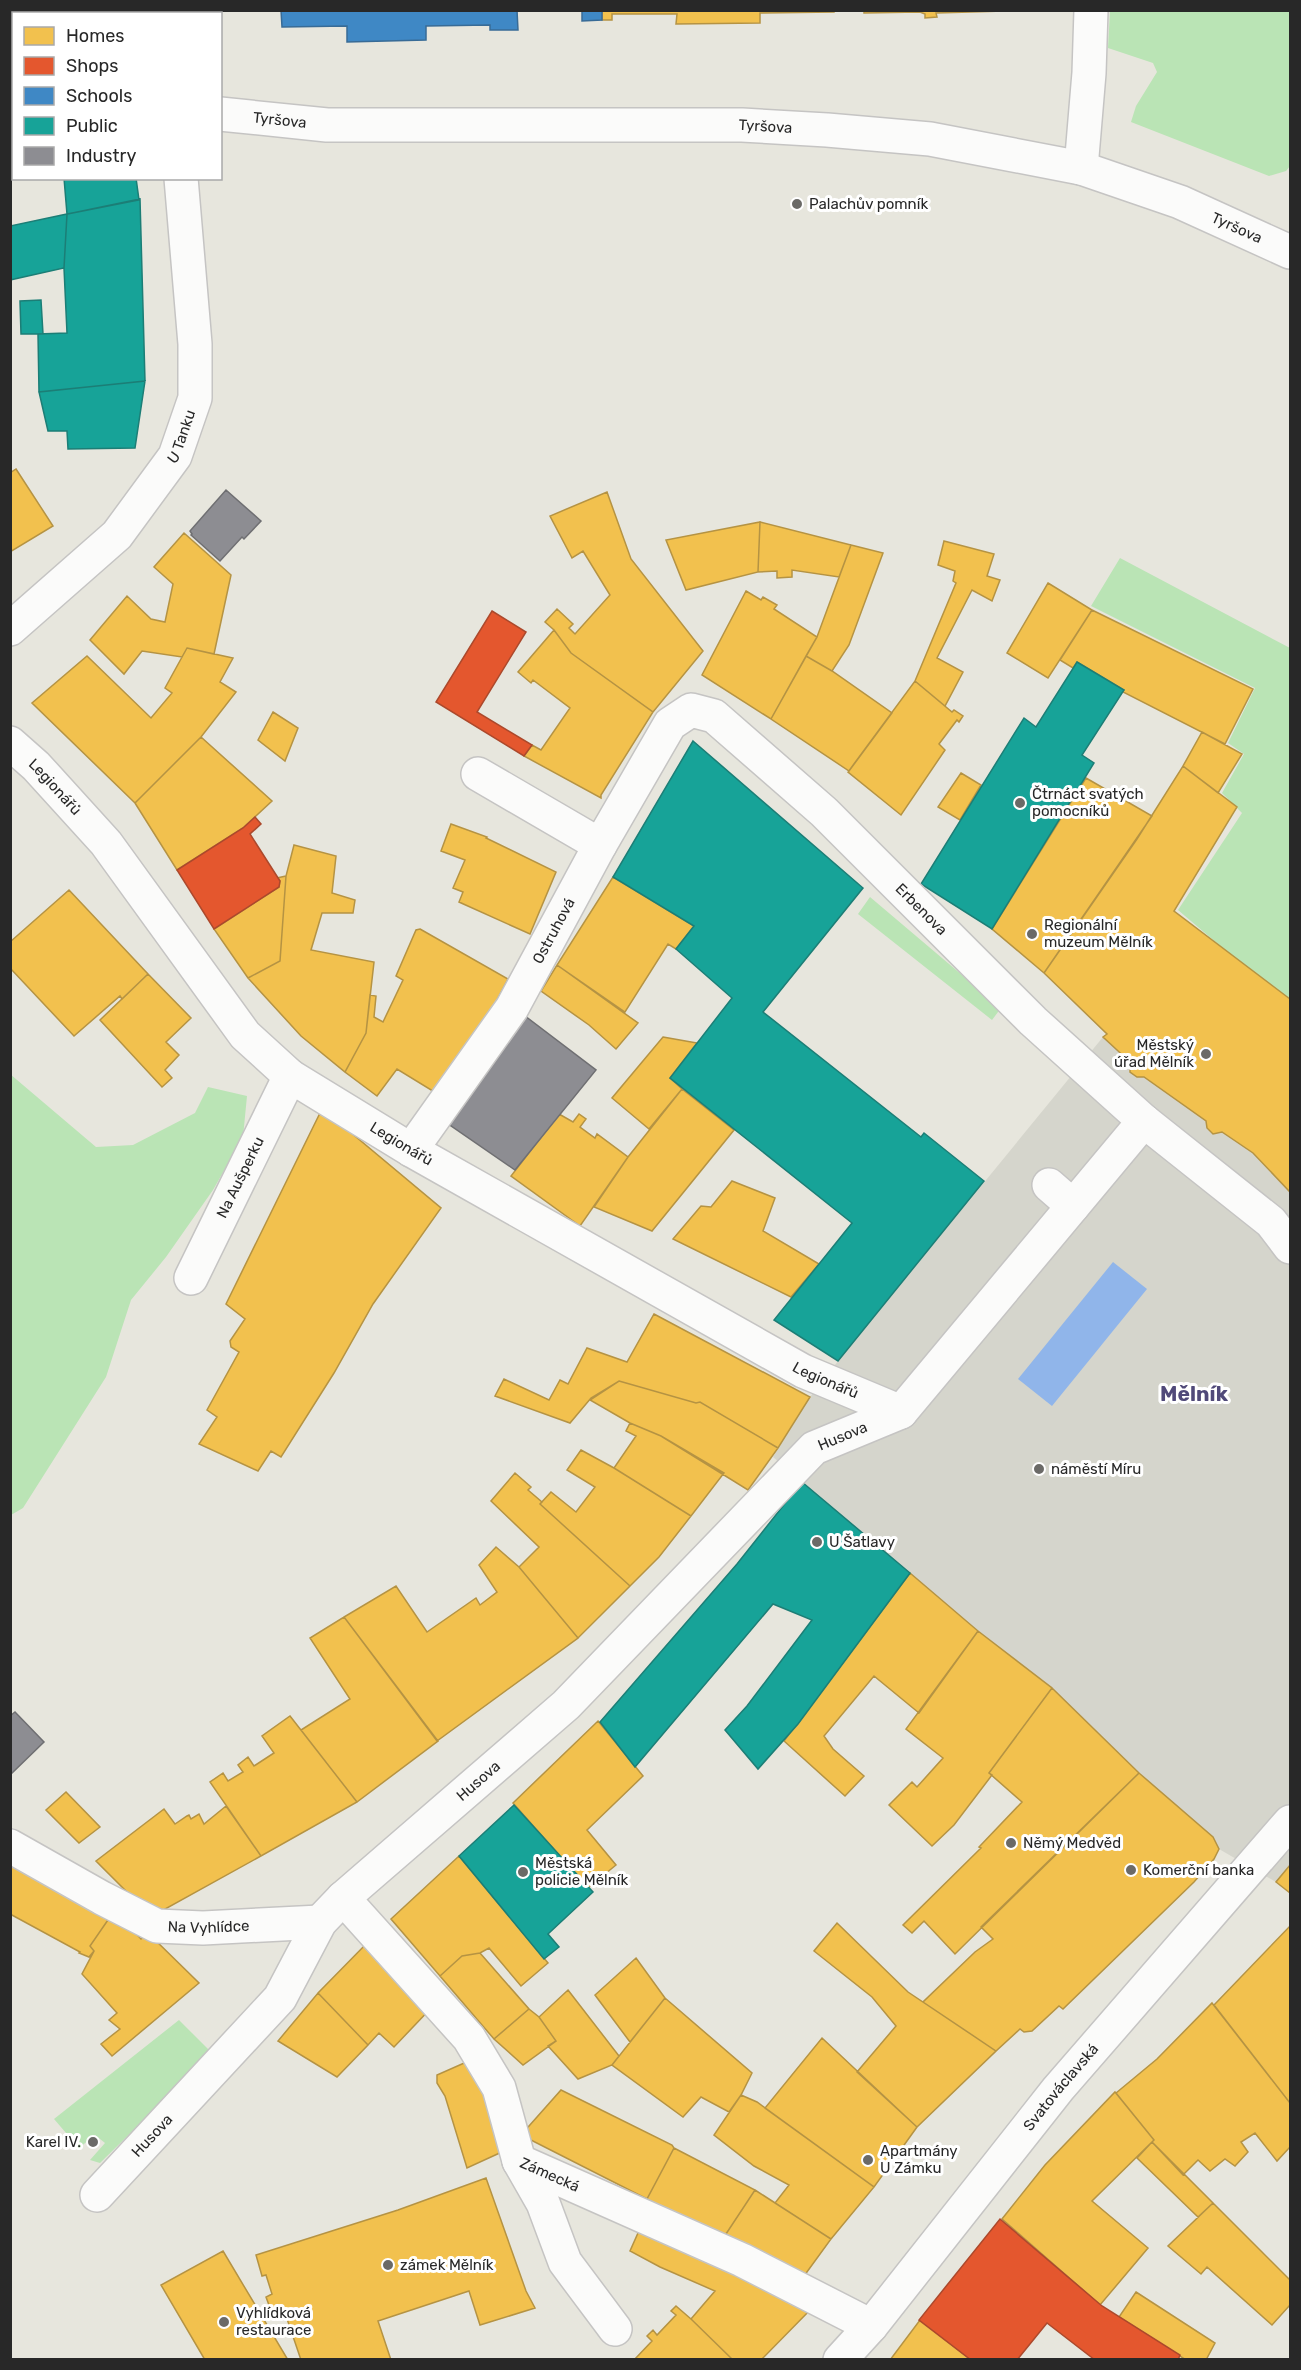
<svg xmlns="http://www.w3.org/2000/svg" width="1301" height="2370" viewBox="0 0 1301 2370" font-family="Rubik,sans-serif">
  <rect width="100%" height="100%" fill="#e7e6dd"/>
  <path fill="#bae4b5" d="M1110 11H1290V166L1286 171 1269 176 1131 122 1136 106 1157 72 1153 63 1108 48Z
    M1120 558 1290 648V999L1232 956 1178 910 1242 813 1222 793 1244 754 1228 743 1255 688 1091 606Z
    M870 897 1001 1008 992 1020 858 914Z
    M10 1074 96 1147 133 1145 195 1113 208 1087 247 1096 243 1137 213 1190 166 1257 131 1300 106 1377 23 1508 11 1515Z
    M179 2020 212 2053 100 2163 90 2160 105 2143 95 2135 79 2148 54 2119Z"/>
  <path fill="#d5d5cc" d="M1103 1037 1130 1062V1072L1137 1077H1144L1206 1121 1207 1128 1213 1133 1222 1132 1253 1153 1290 1192V1865L1276 1882 1219 1849 1052 1688 978 1631 773 1457 810 1397 838 1361Z"/>
  <path fill="#90b5ea" d="M1113 1262 1147 1289 1052 1406 1018 1379Z"/>
  <path fill="#f2c14e" stroke="#b59343" stroke-width="1.5" d="M602 10H834V12L760 13V23L676 24 677 14H612V20H602Z
    M864 10H1004V11L936 13 937 17 925 18V14L920 12 864 13Z
    M16 469 53 526 10 552V473Z
    M607 492 631 559 703 651 653 712 571 653 554 630 545 622 557 609 573 624 569 628 575 634 610 595 583 551 572 558 550 516Z
    M760 522 851 545 839 577 792 570V577L777 578V571L758 572Z
    M760 522 758 572 686 590 666 540Z
    M184 533 231 575 214 654 187 648 182 657 142 651 124 674 90 640 127 596 151 619 165 622 173 584 154 567Z
    M944 541 994 554 987 576 1000 580 992 601 972 590 937 658 963 672 945 706 915 681 956 583 953 581 955 571 938 565Z
    M851 545 883 553 849 645 832 671 806 656 817 637Z
    M1048 583 1092 610 1048 678 1007 653Z
    M746 591 761 600 763 597 777 605 774 609 817 637 771 719 702 675Z
    M1092 610 1253 689 1225 744 1123 692 1124 690 1077 662 1073 668 1060 660Z
    M554 630 571 653 653 712 601 795V798L524 756 532 745 541 750 570 708 533 680 531 683 518 672Z
    M187 648 233 658 220 682 236 692 201 737 135 803 32 703 87 656 151 718 172 693 165 688Z
    M806 656 832 671 892 713 849 771 771 719Z
    M915 681 952 712 954 710 963 716 959 722 957 720 939 744 945 750 901 815 848 772Z
    M273 712 298 728 285 761 258 740Z
    M1202 732 1242 754 1218 793 1183 766Z
    M201 737 272 801 243 828 177 870 135 803Z
    M1183 766 1237 807 1174 911 1290 999V1192L1253 1153 1222 1132 1213 1134 1207 1128 1206 1121 1144 1077H1137L1130 1072V1062L1103 1037 1107 1034 1044 973 1137 839Z
    M961 773 981 785 960 820 938 807Z
    M1086 778 1152 816 1044 973 992 929Z
    M451 824 487 837 486 838 556 872 530 934 459 902 463 892 453 888 465 860 441 851Z
    M294 845 336 856 332 893 355 900 353 913H322L311 950 374 962 366 1033 345 1072 301 1036 248 978 280 961 286 876Z
    M286 876 280 961 248 978 214 929 279 887 280 881 277 878Z
    M613 877 694 926 676 949 668 944 625 1012 557 965Z
    M69 890 148 974 122 999 120 996 74 1036 10 968V942Z
    M420 929 508 979 484 1025 436 1093 397 1069 377 1096 345 1072 366 1033 370 995 376 996 374 1017 383 1022 403 980 396 976 416 930Z
    M557 965 638 1023 616 1049 589 1025 541 991Z
    M148 974 191 1018 166 1042 179 1055 165 1070 172 1078 162 1087 100 1020Z
    M663 1037 697 1043 670 1078 682 1089 649 1129 612 1098Z
    M682 1089 734 1130 652 1231 594 1207 628 1157Z
    M321 1111H325L441 1208 373 1304 334 1373 281 1457 271 1451 258 1471 199 1444 217 1417 207 1410 239 1352 231 1347 230 1341 245 1319 226 1304Z
    M559 1114 573 1122 579 1114 586 1119 580 1127 595 1138 597 1134 628 1157 580 1226 511 1176Z
    M732 1181 775 1198 763 1231 819 1264 791 1297 673 1239 701 1206 711 1207Z
    M654 1314 810 1397 778 1448 700 1402 696 1403 619 1381 591 1398 570 1423 495 1396 504 1379 549 1400 560 1380 568 1384 587 1348 627 1362Z
    M619 1381 696 1403 700 1402 778 1448 748 1490 661 1436 630 1423 590 1400Z
    M630 1423 661 1436 724 1473 691 1516 614 1468 636 1436 626 1431Z
    M581 1450 614 1468 691 1516 659 1557 630 1586 540 1504 551 1492 576 1512 595 1487 567 1470Z
    M515 1473 531 1487 528 1490 542 1502 540 1504 630 1586 578 1638 519 1567 539 1547 491 1501Z
    M496 1547 519 1567 578 1638 437 1741 344 1617 396 1586 427 1632 476 1598 480 1605 497 1592 479 1565Z
    M910 1573 978 1631 919 1713 874 1676 824 1736 833 1749 864 1776 845 1796 784 1741Z
    M344 1617 438 1741 357 1802 301 1730 350 1699 310 1638Z
    M978 1631 1052 1688 989 1773 992 1775 954 1825 932 1846 889 1805 912 1782 917 1787 943 1758 906 1729Z
    M1052 1688 1139 1773 955 1954 924 1921 912 1933 903 1925 981 1848 979 1847 1022 1802 989 1773Z
    M290 1716 357 1802 261 1856 210 1782 223 1773 228 1781 243 1772 238 1765 248 1757 254 1766 274 1753 262 1736Z
    M598 1721 643 1776 587 1830 616 1865 588 1888 513 1803Z
    M1139 1773 1213 1837 1219 1849 1214 1859 1194 1882 1063 2009 1059 2006 1032 2031 1024 2032 1020 2029 996 2051 923 2002 975 1952 993 1939 981 1927Z
    M66 1792 100 1827 79 1843 46 1810Z
    M226 1806 261 1856 158 1913 147 1912 96 1861 164 1809 175 1824 187 1816 189 1815 191 1819 199 1814 204 1824Z
    M459 1856 548 1963 521 1986 489 1948 480 1953 462 1956 440 1976 391 1919Z
    M10 1864 110 1917 90 1946 94 1951 89 1957 79 1953 80 1952 10 1914Z
    M1290 1865V1893L1276 1882Z
    M120 1916 141 1939 148 1933 199 1983 112 2056 101 2044 120 2029 109 2020 117 2013 82 1974 94 1951 90 1946 110 1917Z
    M837 1923 908 1992 996 2051 917 2127 857 2072 896 2026 872 1997 814 1951Z
    M1290 1926V2103L1214 2005Z
    M368 1942 433 2006 394 2047 379 2033 368 2045 318 1993Z
    M480 1953 529 2009 494 2039 440 1976 462 1956Z
    M636 1958 665 1998 630 2042 595 1995Z
    M568 1990 619 2056 612 2065 578 2079 548 2046 556 2041 539 2017Z
    M318 1993 368 2045 337 2077 278 2041Z
    M665 1998 752 2073 741 2095 729 2112 701 2097 683 2117 612 2065Z
    M1212 2003 1290 2103V2147L1277 2161 1255 2133 1241 2142 1248 2152 1235 2166 1225 2159 1210 2171 1198 2160 1183 2175 1152 2142 1154 2140 1116 2093 1157 2059Z
    M529 2009 539 2017 556 2041 523 2065 494 2039Z
    M822 2038 917 2127 874 2187 765 2108Z
    M471 2060 481 2076 504 2151 467 2168 445 2096 437 2083V2075Z
    M561 2090 672 2145 674 2148 647 2199 521 2135Z
    M1115 2092 1154 2140 1092 2201 1148 2248 1100 2305 1002 2219 1045 2165Z
    M741 2095 757 2102 874 2187 831 2239 775 2203 789 2185 754 2166 714 2135Z
    M1152 2142 1213 2203 1198 2217 1137 2158Z
    M674 2148 755 2190 722 2240 647 2199Z
    M486 2178 526 2291 535 2308 480 2325 469 2291 378 2321 391 2360H301L284 2310 272 2313 266 2297 272 2294 266 2275 262 2276 256 2255 398 2210Z
    M755 2190 831 2239 804 2276 722 2240Z
    M1213 2203 1290 2280V2305L1272 2325 1207 2267 1201 2274 1168 2246Z
    M642 2224 814 2306 761 2360H733L691 2319 715 2291 660 2267 630 2251Z
    M223 2251 288 2360H205L161 2285Z
    M1136 2292 1215 2343 1206 2360H1186L1119 2317Z
    M676 2306 691 2319 733 2360H634L652 2341 647 2336 653 2330 657 2335 676 2315 671 2311Z
    M920 2320 971 2360H890Z"/>
  <path fill="#e4572e" stroke="#ac492c" stroke-width="1.5" d="M492 611 526 632 477 712 532 745 524 756 436 702Z
    M255 817 261 824 250 834 280 881 279 887 214 929 177 870 243 828Z
    M1000 2219 1102 2306 1180 2355 1178 2360H1095L1047 2323 1017 2360H971L919 2320Z"/>
  <path fill="#3f88c5" stroke="#386b96" stroke-width="1.5" d="M281 10H517L518 30H490V25L426 26V40L347 42V26L282 27Z
    M582 10H602V20L582 21Z"/>
  <path fill="#17a398" stroke="#1c7e76" stroke-width="1.5" d="M64 178H136L139 200 67 214Z
    M140 199 145 381 39 392 38 334 67 333 64 268 67 214Z
    M67 214 64 268 10 280V226Z
    M41 300 43 334H21L20 301Z
    M145 381 135 448 68 449 67 431H48L39 392Z
    M1077 662 1124 690 1082 755 1094 763 992 929 921 884 1024 718 1036 727Z
    M693 741 863 888 763 1012 921 1137 924 1133 984 1181 838 1361 774 1320 852 1223 670 1078 732 998 676 949 694 926 613 877Z
    M802 1482 910 1573 798 1724 758 1769 725 1730 747 1706 812 1620 773 1604 635 1767 600 1722 737 1564Z
    M514 1805 593 1892 548 1934 559 1947 544 1959 459 1856Z"/>
  <path fill="#8d8d92" stroke="#6f6f72" stroke-width="1.5" d="M226 490 261 521 244 539 242 537 220 561 191 535 192 534 190 531Z
    M525 1016 596 1070 515 1170 444 1121Z
    M15 1712 44 1742 10 1775V1716Z"/>
  <g fill="none" stroke-linecap="round" stroke-linejoin="round">
    <defs>
      <g id="minor">
        <path d="M143 10 144 14"/>
        <path d="M10 86 14 87"/>
        <path id="s1" d="M220 114 327 125H742L827 130 930 139 1081 168 1180 202 1290 252"/>
        <path d="M1081 168 1089 73 1091 10"/>
        <path id="s2" d="M10 629 117 535 175 456 195 398V344L181 178"/>
        <path id="s3" d="M10 743 36 766 106 843 245 1035 290 1076 411 1150 803 1371 901 1412"/>
        <path d="M478 774 600 845"/>
        <path id="s4" d="M411 1150 512 1008 600 845 670 724 691 710 714 716 824 812 1033 1021 1144 1121 1271 1222 1290 1247"/>
        <path d="M1049 1185 1073 1206"/>
        <path id="s5" d="M191 1278 290 1076"/>
        <path id="s6" d="M10 1846 102 1898 157 1926 203 1928 320 1922"/>
        <path id="s7" d="M343 1898 469 2038 499 2088 519 2161 742 2260 871 2326"/>
        <path d="M519 2161 543 2203 565 2262 615 2329"/>
        <path id="s8" d="M97 2195 280 1998 320 1922 343 1898 566 1705 814 1448 901 1412 1144 1121"/>
        <path id="s9" d="M840 2360 871 2326 1058 2089 1290 1822"/>
      </g>
    </defs>
    <use href="#minor" stroke="#c5c4c3" stroke-width="36"/>
    <use href="#minor" stroke="#fbfbfa" stroke-width="33"/>
  </g>
  <g fill="#6b6a67" stroke="#fff" stroke-width="2">
    <circle cx="797" cy="204" r="6"/>
    <circle cx="1020" cy="803" r="6"/>
    <circle cx="1032" cy="934" r="6"/>
    <circle cx="1206" cy="1054" r="6"/>
    <circle cx="1039" cy="1469" r="6"/>
    <circle cx="817" cy="1542" r="6"/>
    <circle cx="1011" cy="1843" r="6"/>
    <circle cx="1131" cy="1870" r="6"/>
    <circle cx="523" cy="1872" r="6"/>
    <circle cx="93" cy="2142" r="6"/>
    <circle cx="868" cy="2160" r="6"/>
    <circle cx="388" cy="2265" r="6"/>
    <circle cx="224" cy="2322" r="6"/>
  </g>
  <g text-anchor="middle" stroke-width="6" stroke-linejoin="round" paint-order="stroke">
    <g font-size="15" fill="#282828" stroke="#fff">
      <text dy="5" stroke="none"><textPath href="#s1" startOffset="60">Tyršova</textPath></text>
      <text dy="5" stroke="none"><textPath href="#s1" startOffset="546">Tyršova</textPath></text>
      <text dy="5" stroke="none"><textPath href="#s1" startOffset="1032">Tyršova</textPath></text>
      <text dy="5" stroke="none"><textPath href="#s2" startOffset="261">U Tanku</textPath></text>
      <text dy="5" stroke="none"><textPath href="#s3" startOffset="63">Legionářů</textPath></text>
      <text dy="5" stroke="none"><textPath href="#s4" startOffset="832">Erbenova</textPath></text>
      <text dy="5" stroke="none"><textPath href="#s4" startOffset="262">Ostruhová</textPath></text>
      <text dy="5" stroke="none"><textPath href="#s3" startOffset="567">Legionářů</textPath></text>
      <text dy="5" stroke="none"><textPath href="#s5" startOffset="112">Na Aušperku</textPath></text>
      <text dy="5" stroke="none"><textPath href="#s3" startOffset="1053">Legionářů</textPath></text>
      <text dy="5" stroke="none"><textPath href="#s8" startOffset="1071">Husova</textPath></text>
      <text dy="5" stroke="none"><textPath href="#s8" startOffset="567">Husova</textPath></text>
      <text dy="5" stroke="none"><textPath href="#s6" startOffset="219">Na Vyhlídce</textPath></text>
      <text dy="5" stroke="none"><textPath href="#s9" startOffset="351">Svatováclavská</textPath></text>
      <text dy="5" stroke="none"><textPath href="#s8" startOffset="81">Husova</textPath></text>
      <text dy="5" stroke="none"><textPath href="#s7" startOffset="356">Zámecká</textPath></text>
    </g>
    <g font-size="15" fill="#282828" stroke="#fff" text-anchor="start">
      <text x="809" y="209">Palachův pomník</text>
      <text x="1032" y="799">Čtrnáct svatých<tspan x="1032" dy="17">pomocníků</tspan></text>
      <text x="1044" y="930">Regionální<tspan x="1044" dy="17">muzeum Mělník</tspan></text>
      <text x="1194" y="1050" text-anchor="end">Městský<tspan x="1194" dy="17">úřad Mělník</tspan></text>
      <text x="1051" y="1474">náměstí Míru</text>
      <text x="829" y="1547">U Šatlavy</text>
      <text x="1023" y="1848">Němý Medvěd</text>
      <text x="535" y="1868">Městská<tspan x="535" dy="17">policie Mělník</tspan></text>
      <text x="1143" y="1875">Komerční banka</text>
      <text x="81" y="2147" text-anchor="end">Karel IV.</text>
      <text x="880" y="2156">Apartmány<tspan x="880" dy="17">U Zámku</tspan></text>
      <text x="400" y="2270">zámek Mělník</text>
      <text x="236" y="2318">Vyhlídková<tspan x="236" dy="17">restaurace</tspan></text>
    </g>
    <g font-size="21" font-weight="bold" fill="#504979" stroke="#fff">
      <text x="1194" y="1401">Mělník</text>
    </g>
  </g>
  <rect width="1301" height="2370" fill="none" stroke="#282828" stroke-width="24"/>
  <rect x="12" y="12" width="210" height="168" fill="#ffffff" stroke="#a9a9a9" stroke-width="1.5"/>
  <rect x="24" y="27" width="30" height="18" fill="#f2c14e" stroke="#a9a9a9" stroke-width="1.5"/>
  <text x="66" y="42" font-size="18" fill="#282828">Homes</text>
  <rect x="24" y="57" width="30" height="18" fill="#e4572e" stroke="#a9a9a9" stroke-width="1.5"/>
  <text x="66" y="72" font-size="18" fill="#282828">Shops</text>
  <rect x="24" y="87" width="30" height="18" fill="#3f88c5" stroke="#a9a9a9" stroke-width="1.5"/>
  <text x="66" y="102" font-size="18" fill="#282828">Schools</text>
  <rect x="24" y="117" width="30" height="18" fill="#17a398" stroke="#a9a9a9" stroke-width="1.5"/>
  <text x="66" y="132" font-size="18" fill="#282828">Public</text>
  <rect x="24" y="147" width="30" height="18" fill="#8d8d92" stroke="#a9a9a9" stroke-width="1.5"/>
  <text x="66" y="162" font-size="18" fill="#282828">Industry</text>
</svg>
